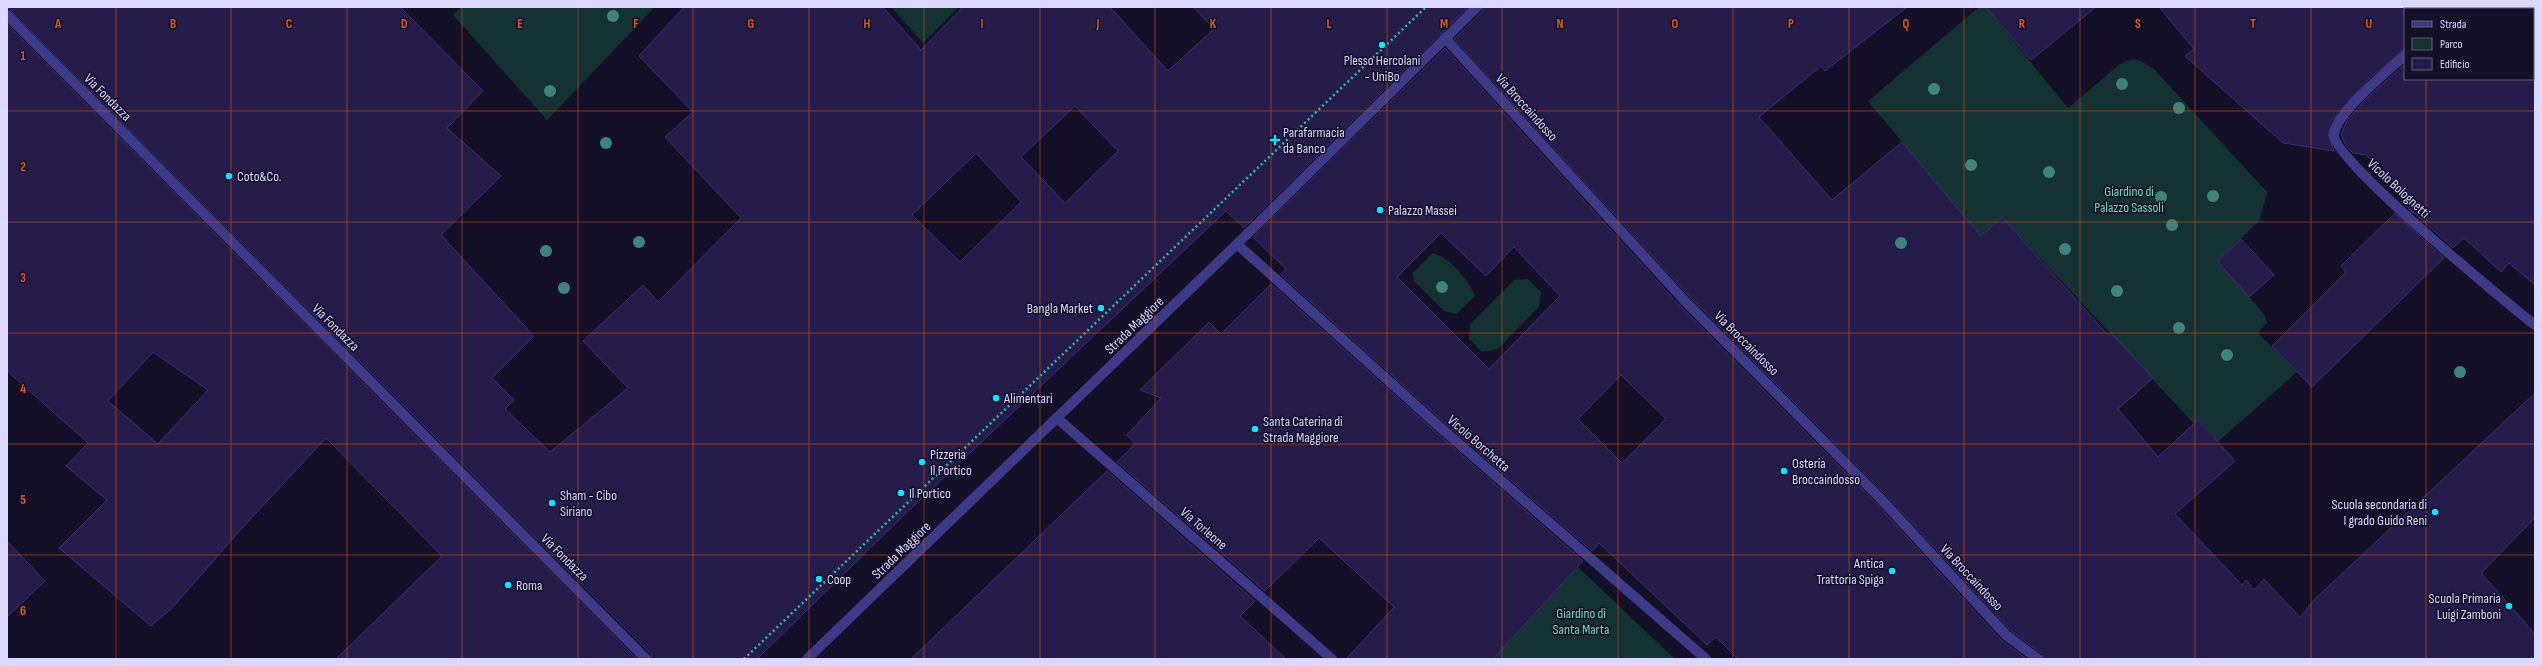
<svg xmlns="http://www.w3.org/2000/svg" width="2542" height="666" viewBox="0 0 2542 666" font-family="'Sofia Sans Condensed',sans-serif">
  <rect width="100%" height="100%" fill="#141028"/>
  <path fill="#133231" d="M461 7H655L547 120 453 15Z
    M891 7H959L923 43Z
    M1979 7H1986L2068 108 2120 64C2135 56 2141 60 2154 69L2267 192 2260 220 2217 261 2264 314 2267 323 2258 333 2297 372 2213 446 2209 442 2214 437 2199 420 2194 424 2002 217 1937 274 1942 190 1868 101Z
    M1433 253C1450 258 1469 280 1475 296L1456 314 1444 311 1414 281 1413 273Z
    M1528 279 1541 292 1539 307 1498 349 1482 352 1469 339 1470 324 1514 280Z
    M1578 567 1675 659H1493Z"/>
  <path fill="#251c49" stroke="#3b2e75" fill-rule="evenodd" d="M7 7H400L483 91 447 128 501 176 441 235 534 336 492 378 514 400 505 409 550 452 628 388 583 341 643 285 658 302 741 218 665 137 693 112 639 56 684 7H883L921 50 963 7H1110L1168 71 1214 29 1193 7H1468L1244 228 1226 211 901 518 757 659H652L651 654ZM1075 106 1118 151 1065 203 1021 157ZM976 153 1021 202 960 262 912 215Z
    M1483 7H1907L1825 71 1821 66 1759 117 1832 200 1902 142 1981 236 2002 217 2108 335 2111 333 2153 378 2118 409 2158 457 2198 420 2235 461 2175 514 2242 585 2246 580 2254 590 2264 579 2300 617 2315 599 2535 393V518L2481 573 2535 634V659H2044L2042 654 2010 630 1885 494 1689 296 1454 39 1482 12Z
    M1986 7H2096L2031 60Z
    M2159 7H2405V49L2371 77 2338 112 2328 134 2334 151 2283 143 2185 56 2194 49Z
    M7 24 637 659H336L442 556 326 438 243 527 173 607 151 626 59 548 107 500 66 466 88 443 7 371ZM153 352 208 390 158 444 108 401Z
    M1445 48 1679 305 1875 502 2001 640 2027 659H1738L1716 637 1707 645 1599 543 1592 551 1446 424 1281 275 1286 269 1253 237ZM1441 233 1486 276 1514 247 1560 296 1489 369 1397 277ZM1621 375 1666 419 1622 463 1578 419Z
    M2405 64V79H2535V285L2509 263 2501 272 2464 238 2453 248 2404 204 2412 196 2366 155 2353 153 2346 146 2341 134 2348 119 2368 97Z
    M2395 213 2444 258 2312 387 2272 346 2346 272 2341 266Z
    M2241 239 2274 275 2249 297 2217 261Z
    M1271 284 1438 434 1583 561 1493 659H1346L1394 607 1319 538 1265 591 1117 462 1135 444 1127 435 1161 398 1140 390 1209 322 1221 334Z
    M1107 471 1255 601 1240 616 1286 659H911Z
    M7 541 45 581 7 617Z"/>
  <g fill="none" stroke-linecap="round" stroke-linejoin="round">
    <path stroke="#30bbb0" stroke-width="2.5" stroke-dasharray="2 3" stroke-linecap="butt" d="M744 659 1426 7"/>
    <path stroke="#3d3b87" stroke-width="10" d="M1237 244 1442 429 1706 659"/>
    <path stroke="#3d3b87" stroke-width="10" d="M2452 9 2454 7
      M7 15 646 659
      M1445 38 1684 300 1880 498 2006 635 2038 659
      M2405 55C2388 71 2335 113 2334 135 2332 159 2508 304 2535 325
      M1058 419 1332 659"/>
    <path stroke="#3d3b87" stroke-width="10" d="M807 659 1237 244 1477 7"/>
  </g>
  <g fill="#3f837b">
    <circle cx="613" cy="16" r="6"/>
    <circle cx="2122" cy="84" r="6"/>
    <circle cx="1934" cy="89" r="6"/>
    <circle cx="550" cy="91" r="6"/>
    <circle cx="2179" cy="108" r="6"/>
    <circle cx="606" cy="143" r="6"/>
    <circle cx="1971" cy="165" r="6"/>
    <circle cx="2049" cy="172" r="6"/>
    <circle cx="2213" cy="196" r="6"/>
    <circle cx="2161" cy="197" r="6"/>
    <circle cx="2172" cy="225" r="6"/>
    <circle cx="639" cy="242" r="6"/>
    <circle cx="1901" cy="243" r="6"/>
    <circle cx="2065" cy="249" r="6"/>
    <circle cx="546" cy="251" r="6"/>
    <circle cx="1442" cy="287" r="6"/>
    <circle cx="564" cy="288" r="6"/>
    <circle cx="2117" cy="291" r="6"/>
    <circle cx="2179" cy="328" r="6"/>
    <circle cx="2227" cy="355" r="6"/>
    <circle cx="2460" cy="372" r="6"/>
  </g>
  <path fill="none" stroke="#e8590c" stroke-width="1" stroke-opacity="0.55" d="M116 7V659M231 7V659M347 7V659M462 7V659M578 7V659M693 7V659M809 7V659M924 7V659M1040 7V659M1155 7V659M1271 7V659M1387 7V659M1502 7V659M1618 7V659M1733 7V659M1849 7V659M1964 7V659M2080 7V659M2195 7V659M2311 7V659M2426 7V9M2426 79V659M7 111H2535M7 222H2535M7 333H2535M7 444H2535M7 555H2535"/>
  <g fill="#03e9ff" stroke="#141028" stroke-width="1.5">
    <circle cx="1382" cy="45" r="4"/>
    <path d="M1273 134h4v4h4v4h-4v4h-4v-4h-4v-4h4z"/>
    <circle cx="229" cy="176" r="4"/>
    <circle cx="1380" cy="210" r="4"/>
    <circle cx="1101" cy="308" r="4"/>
    <circle cx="996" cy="398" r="4"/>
    <circle cx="1255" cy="429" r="4"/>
    <circle cx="922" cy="462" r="4"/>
    <circle cx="1784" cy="471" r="4"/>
    <circle cx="901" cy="493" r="4"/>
    <circle cx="552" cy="503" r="4"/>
    <circle cx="2435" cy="512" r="4"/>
    <circle cx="1892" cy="571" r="4"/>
    <circle cx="819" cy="579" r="4"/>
    <circle cx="508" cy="585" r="4"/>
    <circle cx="2509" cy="606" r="4"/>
  </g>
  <g text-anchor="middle" stroke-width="3" stroke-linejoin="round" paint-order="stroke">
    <g font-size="14" fill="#dbd7ff" stroke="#141028" text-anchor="start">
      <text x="1382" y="65" text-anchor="middle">Plesso Hercolani<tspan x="1382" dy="16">- UniBo</tspan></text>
      <text x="1283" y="137">Parafarmacia<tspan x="1283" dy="16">da Banco</tspan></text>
      <text x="237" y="181">Coto&amp;Co.</text>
      <text x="1388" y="215">Palazzo Massei</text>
      <text x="1093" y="313" text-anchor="end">Bangla Market</text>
      <text x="1004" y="403">Alimentari</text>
      <text x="1263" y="426">Santa Caterina di<tspan x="1263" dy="16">Strada Maggiore</tspan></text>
      <text x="930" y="459">Pizzeria<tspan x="930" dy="16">Il Portico</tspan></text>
      <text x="1792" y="468">Osteria<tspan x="1792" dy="16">Broccaindosso</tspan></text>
      <text x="909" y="498">Il Portico</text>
      <text x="560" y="500">Sham - Cibo<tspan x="560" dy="16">Siriano</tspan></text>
      <text x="2427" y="509" text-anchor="end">Scuola secondaria di<tspan x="2427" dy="16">I grado Guido Reni</tspan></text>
      <text x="1884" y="568" text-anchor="end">Antica<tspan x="1884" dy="16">Trattoria Spiga</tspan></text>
      <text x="827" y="584">Coop</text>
      <text x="516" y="590">Roma</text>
      <text x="2501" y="603" text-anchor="end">Scuola Primaria<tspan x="2501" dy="16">Luigi Zamboni</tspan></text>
    </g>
    <g font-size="14" fill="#dbd7ff" stroke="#141028">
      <text transform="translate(108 97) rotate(45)" y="5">Via Fondazza</text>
      <text transform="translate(1527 107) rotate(48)" y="5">Via Broccaindosso</text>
      <text transform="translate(2399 188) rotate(43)" y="5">Vicolo Bolognetti</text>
      <text transform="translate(1134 325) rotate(-44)" y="5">Strada Maggiore</text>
      <text transform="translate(336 327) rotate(45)" y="5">Via Fondazza</text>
      <text transform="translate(1747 343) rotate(45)" y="5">Via Broccaindosso</text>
      <text transform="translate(1479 443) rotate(41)" y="5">Vicolo Borchetta</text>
      <text transform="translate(1204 528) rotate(41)" y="5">Via Torleone</text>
      <text transform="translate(901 550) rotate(-44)" y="5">Strada Maggiore</text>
      <text transform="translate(565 557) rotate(45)" y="5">Via Fondazza</text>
      <text transform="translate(1972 577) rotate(47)" y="5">Via Broccaindosso</text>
    </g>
    <g font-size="14" fill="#62e1bf" stroke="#141028">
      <text x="2129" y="196">Giardino di<tspan x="2129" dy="16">Palazzo Sassoli</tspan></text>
      <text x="1581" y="618">Giardino di<tspan x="1581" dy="16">Santa Marta</tspan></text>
    </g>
  </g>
  <g font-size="13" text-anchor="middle" font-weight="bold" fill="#e8590c" stroke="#141028" stroke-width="3" stroke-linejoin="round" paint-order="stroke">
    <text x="58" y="28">A</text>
    <text x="173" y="28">B</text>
    <text x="289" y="28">C</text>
    <text x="404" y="28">D</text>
    <text x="520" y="28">E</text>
    <text x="636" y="28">F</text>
    <text x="751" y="28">G</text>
    <text x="867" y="28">H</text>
    <text x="982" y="28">I</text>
    <text x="1098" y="28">J</text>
    <text x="1213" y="28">K</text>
    <text x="1329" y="28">L</text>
    <text x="1444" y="28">M</text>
    <text x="1560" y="28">N</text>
    <text x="1675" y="28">O</text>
    <text x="1791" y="28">P</text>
    <text x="1906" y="28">Q</text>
    <text x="2022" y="28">R</text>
    <text x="2138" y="28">S</text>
    <text x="2253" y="28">T</text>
    <text x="2369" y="28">U</text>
    <text x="23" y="60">1</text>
    <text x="23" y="171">2</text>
    <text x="23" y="282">3</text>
    <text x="23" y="393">4</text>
    <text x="23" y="504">5</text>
    <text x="23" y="615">6</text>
  </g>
  <rect width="2542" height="666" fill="none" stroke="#dbd7ff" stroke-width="16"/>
  <rect x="2404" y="8" width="130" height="72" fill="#141028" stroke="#64607e"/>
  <rect x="2412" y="21" width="20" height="6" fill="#3d3b87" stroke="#64607e"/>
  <text x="2440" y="28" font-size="12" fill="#dbd7ff">Strada</text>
  <rect x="2412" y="38" width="20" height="12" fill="#133231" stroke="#64607e"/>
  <text x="2440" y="48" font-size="12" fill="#dbd7ff">Parco</text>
  <rect x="2412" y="58" width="20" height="12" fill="#251c49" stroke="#64607e"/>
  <text x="2440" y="68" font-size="12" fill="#dbd7ff">Edificio</text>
</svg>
